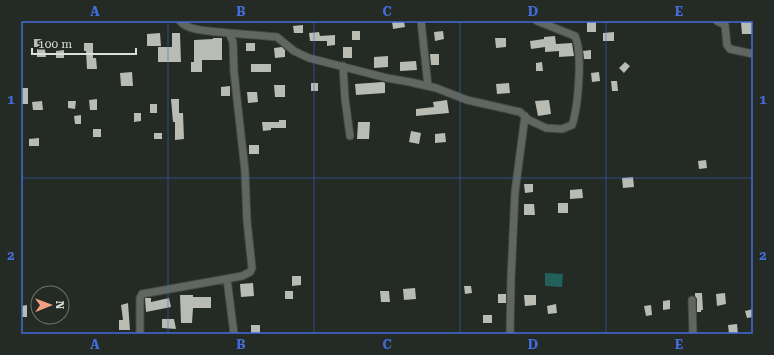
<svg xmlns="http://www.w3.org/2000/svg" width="774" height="355" viewBox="0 0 774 355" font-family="'Roboto Serif',serif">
  <rect width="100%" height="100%" fill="#242a24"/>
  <path fill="#23605b" d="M545 273 563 274 562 287 545 286Z"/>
  <path fill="#b8bcb2" d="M392 21H404L405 27 393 29Z
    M587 22H596V32H587Z
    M741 22H752V34H742Z
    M303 25V33H294L293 26Z
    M352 31H360V40H352Z
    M443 31 444 39 435 41 434 32Z
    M319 32 320 36 335 35V45L327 46V41H310L309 33Z
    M614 32V41H603V33Z
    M160 33 161 46H147V34Z
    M172 33H180L181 62H158V47H172Z
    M555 36 556 44 572 43 574 56 559 57V51L545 52V47L531 49 530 41 544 39V37Z
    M213 38H222V60H202V72H191V62H194V40L213 39Z
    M495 38H506V47L496 48Z
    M34 39H42V47H34Z
    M84 43H93V58H96L97 69H87L86 51H84Z
    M246 43H255V51H246Z
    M282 47 285 50V57L275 58 274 48Z
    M343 47H352V58H343Z
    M37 49H45L46 57H37Z
    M64 50V58H56V51Z
    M591 50V59H584L583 51Z
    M430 54H439V65H431Z
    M388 56V67L374 68V57Z
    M416 61 417 70 400 71V62Z
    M542 62 543 71H536V63Z
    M625 62 630 66 624 73 619 68Z
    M251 64H271V72H251Z
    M132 72 133 86H121L120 73Z
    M599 72 600 81 592 82 591 73Z
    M611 81H617L618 91H612Z
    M383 82 385 83V93L356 95 355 84Z
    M311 83H318V91H311Z
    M509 83 510 93 497 94 496 84Z
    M274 85H285V97H275Z
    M230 86V96H221V87Z
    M21 88H28V104H21Z
    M247 92H257L258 102 248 103Z
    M97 99V110H90L89 100Z
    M171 99H179V113H183L184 139 175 140V122H173Z
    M447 100 449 113 416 116V109L434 107 433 102Z
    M549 100 551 114 538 116 535 101Z
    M42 101 43 110H33L32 102Z
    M68 101H76L75 109 68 108Z
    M150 104H157V113H150Z
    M134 113H141V121L134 122Z
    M81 115V124H75L74 116Z
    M279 120H286V128H271V130L263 131 262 122H279Z
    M358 122H370L369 139H357Z
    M93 129H101V137H93Z
    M411 131 421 133 419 144 409 142Z
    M154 133H162V139H154Z
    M445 133 446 142 435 143V134Z
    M39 138V146H29V139Z
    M249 145H259V154H249Z
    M706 160 707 168 699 169 698 161Z
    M633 177 634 187 623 188 622 178Z
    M524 184H533V192L525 193Z
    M582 189 583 198 570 199V190Z
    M558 203H568V213H558Z
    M524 204H534L535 215H524Z
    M292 276H301V285L292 286Z
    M253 283 254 296 241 297 240 284Z
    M464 286H471L472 293 465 294Z
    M415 288 416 299 404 300 403 289Z
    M285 291H293V299H285Z
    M380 291H389L390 302H381Z
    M695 293H702L703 310H701V312H697V299L695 296Z
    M725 293 726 304 717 306 716 294Z
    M498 294H506V303H498Z
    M180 295H193V297H211V308H193L192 323H181Z
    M524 295H536V305L525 306Z
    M145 298H151V302L169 298 171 307 146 312Z
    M670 300V309L663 310V301Z
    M128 303 130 330H119V320H123L121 305Z
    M556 304 557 313 548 314 547 306Z
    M27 305V317H21V306Z
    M651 305 652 315 646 316 644 306Z
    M753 309V317L747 318 745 311Z
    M483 315H492V323H483Z
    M162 319H174L176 329 162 328Z
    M737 324 738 334H729L728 325Z
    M251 325H260V334H251Z"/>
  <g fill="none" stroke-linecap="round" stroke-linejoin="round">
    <defs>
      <path id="minor" d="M421 21 428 86
        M717 21 725 25 727 45 730 49 753 54
        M229 33 277 37 294 51 309 58 387 78 410 82 436 88 467 100 520 112 529 120 546 128 562 129 572 125C578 108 583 52 575 36L537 21
        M343 66 345 99 350 136
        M227 279 234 334
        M692 300 693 334
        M140 334V298L142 294 242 276 250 272 252 268 247 221 245 171 234 72 233 42 229 33C216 31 188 32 180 21
        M510 334 511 279 515 192 525 116"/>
    </defs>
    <use href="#minor" stroke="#434843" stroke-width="9"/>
    <use href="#minor" stroke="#606760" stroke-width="7"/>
  </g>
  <path fill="none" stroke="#436bd9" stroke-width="1" stroke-opacity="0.55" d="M168 21V334M314 21V334M460 21V334M606 21V334M21 178H753"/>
  <rect width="774" height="355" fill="none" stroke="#242a24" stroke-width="44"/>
  <g transform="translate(50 305) rotate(89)"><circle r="19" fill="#242a24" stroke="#6d726d"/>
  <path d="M0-3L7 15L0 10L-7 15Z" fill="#f3a081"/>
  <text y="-6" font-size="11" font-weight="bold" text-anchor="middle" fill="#dbdfdb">N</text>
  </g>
  <path d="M32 48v6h104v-6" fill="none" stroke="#dbdfdb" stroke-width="2"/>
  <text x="38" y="48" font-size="12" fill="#dbdfdb" stroke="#242a24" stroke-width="3" paint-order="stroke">100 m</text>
  <rect x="22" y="22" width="730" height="311" fill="none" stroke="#436bd9" stroke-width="1.5"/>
  <g font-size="13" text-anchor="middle" font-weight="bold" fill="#436bd9">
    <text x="95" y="16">A</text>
    <text x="241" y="16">B</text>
    <text x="387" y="16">C</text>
    <text x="533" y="16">D</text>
    <text x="679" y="16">E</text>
    <text x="11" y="104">1</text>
    <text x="763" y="104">1</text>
    <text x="11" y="260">2</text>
    <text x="763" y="260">2</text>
    <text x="95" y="349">A</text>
    <text x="241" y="349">B</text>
    <text x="387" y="349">C</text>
    <text x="533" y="349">D</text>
    <text x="679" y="349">E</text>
  </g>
</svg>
